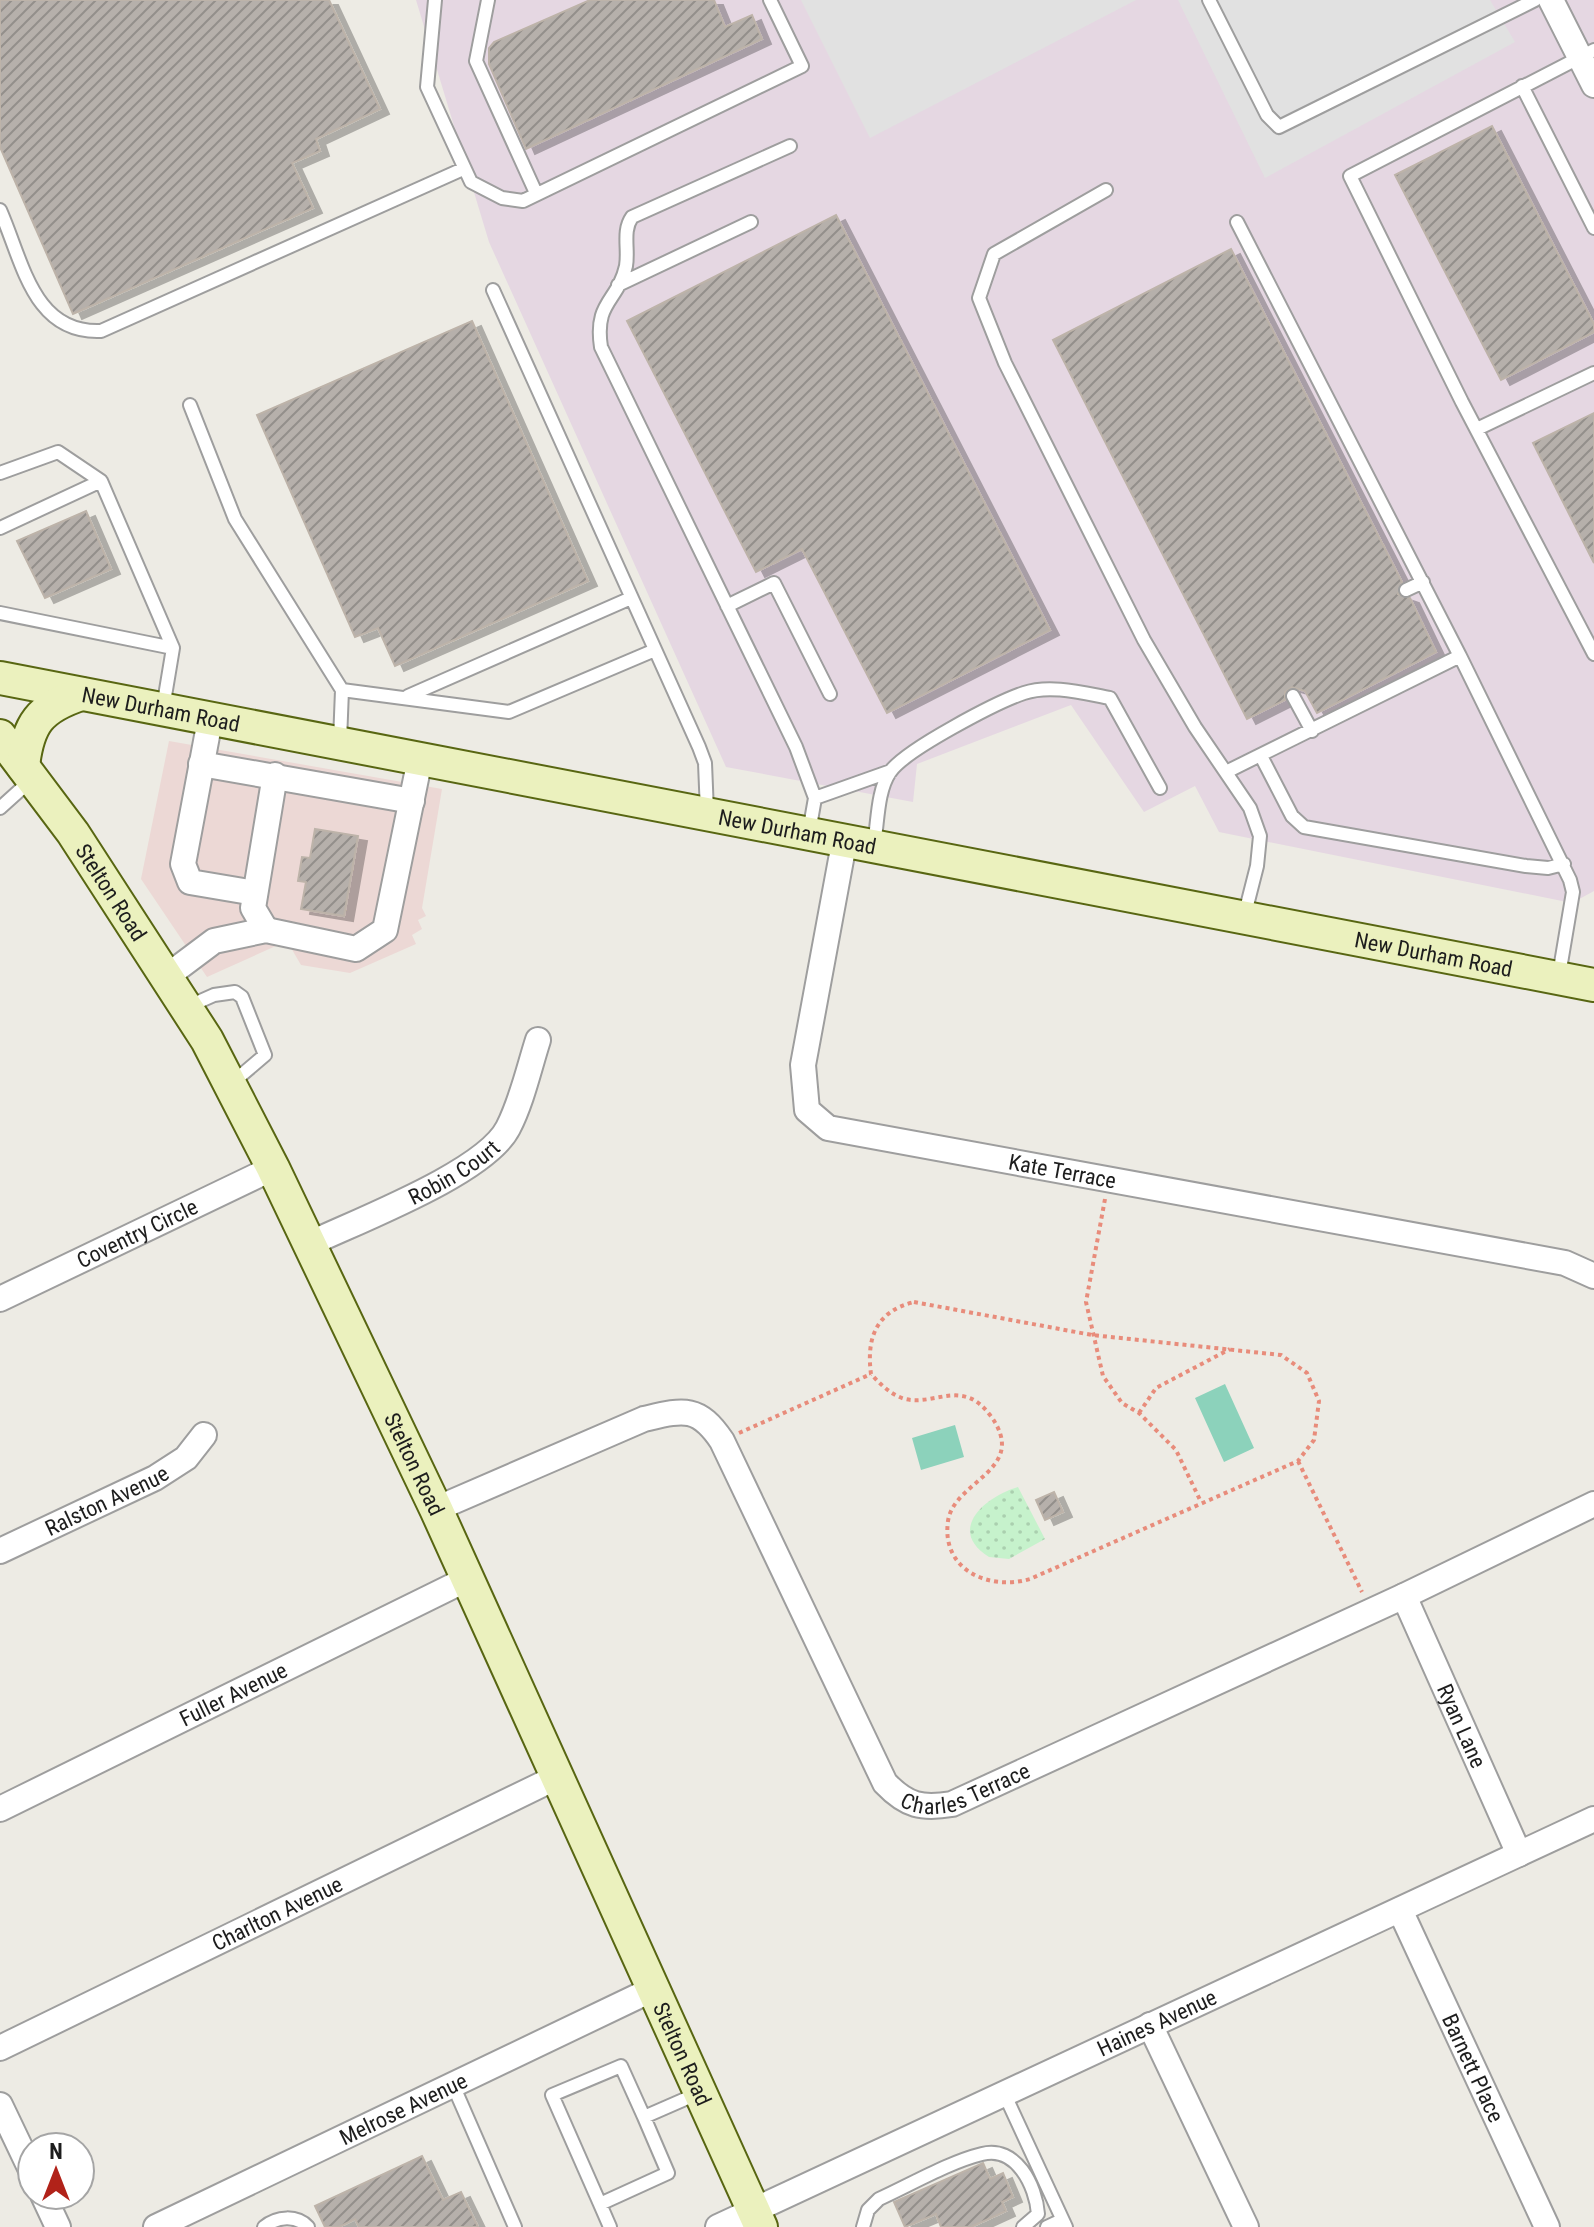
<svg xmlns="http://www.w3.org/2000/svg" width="1594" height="2227" viewBox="0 0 1594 2227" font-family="'Roboto Condensed',sans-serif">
  <defs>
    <pattern id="park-dots" width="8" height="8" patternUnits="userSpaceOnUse" patternTransform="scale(2)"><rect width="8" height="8" fill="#c6f2cc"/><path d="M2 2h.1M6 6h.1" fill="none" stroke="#aacfaf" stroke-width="1.8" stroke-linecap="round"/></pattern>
    <pattern id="building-hatch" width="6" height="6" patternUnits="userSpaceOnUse" patternTransform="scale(2)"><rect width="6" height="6" fill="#b6b0ab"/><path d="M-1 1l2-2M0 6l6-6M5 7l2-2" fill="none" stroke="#938f8b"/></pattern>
    <filter id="shadow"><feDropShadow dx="9" dy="5" stdDeviation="0" flood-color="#0004"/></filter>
  </defs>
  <rect width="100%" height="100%" fill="#edebe4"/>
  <path fill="#ecd8d5" d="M169 741 442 789 422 908 426 916 418 920 422 929 412 935 416 944 350 973 301 965 287 941 207 977 141 879Z"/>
  <path fill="#e5d7e2" d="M416 0H1594V891L1572 903 1219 832 1195 786 1144 812 1071 705 917 764 913 802 726 767 489 242Z"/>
  <path fill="url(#park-dots)" d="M1018 1487 1045 1539 1009 1559 989 1557C945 1529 987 1496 1018 1487Z"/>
  <path fill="#8cd2bb" d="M1225 1384 1254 1448 1224 1462 1195 1398Z
    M955 1425 964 1457 921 1470 912 1438Z"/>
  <path fill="#e1e1e1" d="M801 0H1136L870 138Z
    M1178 0H1490L1515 42 1265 178Z"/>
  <path fill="url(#building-hatch)" stroke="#bdb3a9" stroke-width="2" filter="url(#shadow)" d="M0 0H329L380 109 316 139 320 151 292 163 313 208 73 314 0 147Z
    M590 0H714L725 27 752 15 762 39 526 149 489 64V48L494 42Z
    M1492 126 1594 324V332L1501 380 1395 175Z
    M836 215 1050 630 887 713 802 549 756 572 627 321Z
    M1231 249 1402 582 1398 594 1410 598 1436 652 1317 713 1305 691 1292 687 1285 692V700L1247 719 1053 340Z
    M472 321 588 581 395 666 378 628 355 637 257 415Z
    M1594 413V563L1533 443Z
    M86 511 111 569 45 598 17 541Z
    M315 829 358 836 344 916 301 909 306 882 298 881 302 857 310 858Z
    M1054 1492 1063 1512 1045 1520 1036 1500Z
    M422 2156 443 2200 461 2192 478 2227H359L355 2219 339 2227H325L315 2206Z
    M983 2163 990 2179 1003 2173 1013 2197 1002 2202 1006 2211 971 2227H941L936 2214 905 2227 894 2202Z"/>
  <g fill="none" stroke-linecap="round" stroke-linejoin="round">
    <defs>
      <path id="lane" d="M435 0 427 87 471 182 502 198 523 201 802 66 770 0
        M488 0 476 61 536 193
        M1209 0 1267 115 1279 127 1535 0
        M1594 50 1350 176 1462 402 1594 654
        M1522 86 1594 228
        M790 146 632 217C622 231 629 249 626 266 618 302 594 301 601 347L796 747 815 798 809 832
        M1106 190 994 254 979 298 1005 363 1144 640 1195 727 1250 808 1260 836 1257 866 1244 917
        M0 210C23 262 33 334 101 331L463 169
        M618 285 751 222
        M493 290 699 747 705 763 707 812
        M190 405 235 519 342 690
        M1477 429 1594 373
        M0 473 58 452 101 481
        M0 528 101 481 173 648 163 708
        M1406 590 1423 582
        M727 606 774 583 830 694
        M0 613 173 648
        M1460 656 1570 880 1573 892 1559 975
        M408 696 631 598
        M1293 696 1312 731
        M340 741 342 690 509 712 655 650
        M1261 756 1292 816 1304 827 1526 866 1548 868 1564 864
        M1226 772 1460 656 1237 222
        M815 798 891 771
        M0 808 30 781
        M874 844C878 822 877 791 890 772 905 750 997 702 1024 693 1050 684 1083 693 1110 698L1160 788
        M187 1007 214 995 235 992 242 997 265 1055 232 1083
        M453 2085 515 2227
        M1004 2093 1066 2227
        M644 2117 668 2173 600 2204 552 2095 621 2066 644 2117 699 2093
        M600 2204 610 2227
        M264 2227C277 2216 297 2215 308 2227
        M863 2227 868 2210 879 2199C910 2185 949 2162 982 2154 1016 2145 1036 2186 1038 2214L1023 2227
        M1047 2227 1062 2220"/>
      <g id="street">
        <path d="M1551 0 1594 85"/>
        <path d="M210 720 183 864 190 882 255 893"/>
        <path d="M201 764 412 801"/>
        <path id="s1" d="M845 838 803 1065 807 1110 828 1128 1565 1263 1594 1276"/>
        <path d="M266 930 253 908 275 775"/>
        <path d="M166 977 214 941 266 930 356 949 385 930 420 759"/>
        <path id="s2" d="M307 1245C357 1221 485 1173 508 1128 522 1101 529 1068 538 1040"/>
        <path id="s3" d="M0 1299 273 1168"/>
        <path id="s4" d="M436 1509 644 1419C683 1410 698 1405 722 1441L885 1783C907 1806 922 1809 952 1804L1404 1596 1594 1504"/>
        <path id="s5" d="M0 1551 155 1478 186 1458 204 1435"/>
        <path id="s6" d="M1404 1596 1519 1854"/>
        <path id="s7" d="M0 1809 465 1580"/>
        <path id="s8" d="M1400 1910 1547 2227"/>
        <path d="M1150 2025 1246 2227"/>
        <path id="s9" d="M0 2048 555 1778"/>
        <path d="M0 2105 32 2172"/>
        <path d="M43 2195 58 2227"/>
        <path id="s10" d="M156 2227 651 1990"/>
        <path id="s11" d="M718 2227 1594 1819"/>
      </g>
      <g id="secondary">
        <path id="s12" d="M0 678 1594 985"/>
        <path id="s13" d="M0 736 73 833 207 1040 273 1168 436 1509 761 2227"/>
        <path d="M23 766C28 724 39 708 81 694"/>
      </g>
    </defs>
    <use href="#lane" stroke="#9e9e9e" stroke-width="16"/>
    <use href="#street" stroke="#9e9e9e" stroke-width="28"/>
    <use href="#secondary" stroke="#586612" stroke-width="36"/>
    <path stroke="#e88c7b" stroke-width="4" stroke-dasharray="4 4" stroke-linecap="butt" d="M1105 1199 1086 1302 1103 1376 1122 1403 1139 1413 1176 1450 1201 1502
      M914 1302 1092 1335 1281 1355 1307 1373 1319 1401 1314 1440 1298 1461 1030 1579C989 1591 941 1570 948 1521 954 1480 1031 1470 990 1415 962 1378 936 1406 905 1399 891 1395 880 1384 871 1374 866 1337 877 1311 914 1302Z
      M1139 1413 1156 1388 1230 1349
      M739 1433 871 1374
      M1298 1461 1362 1592"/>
    <use href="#lane" stroke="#fff" stroke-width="12"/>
    <use href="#street" stroke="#fff" stroke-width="24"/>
    <use href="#secondary" stroke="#ebf1be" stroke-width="32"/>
  </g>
  <g text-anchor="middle" stroke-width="6" stroke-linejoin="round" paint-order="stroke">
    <g font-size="22" fill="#1d1d1d" stroke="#fff">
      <text dy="8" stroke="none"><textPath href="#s12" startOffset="164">New Durham Road</textPath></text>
      <text dy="8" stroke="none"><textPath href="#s12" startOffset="812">New Durham Road</textPath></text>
      <text dy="8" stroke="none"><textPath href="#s13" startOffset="192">Stelton Road</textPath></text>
      <text dy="8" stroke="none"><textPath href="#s12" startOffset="1460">New Durham Road</textPath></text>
      <text dy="8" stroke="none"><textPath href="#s2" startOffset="164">Robin Court</textPath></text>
      <text dy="8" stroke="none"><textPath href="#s1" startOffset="542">Kate Terrace</textPath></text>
      <text dy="8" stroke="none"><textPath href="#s3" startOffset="152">Coventry Circle</textPath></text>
      <text dy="8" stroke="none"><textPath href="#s13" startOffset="840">Stelton Road</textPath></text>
      <text dy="8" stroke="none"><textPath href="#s5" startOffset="118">Ralston Avenue</textPath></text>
      <text dy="8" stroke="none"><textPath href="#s7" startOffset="260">Fuller Avenue</textPath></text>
      <text dy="8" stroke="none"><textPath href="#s6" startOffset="142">Ryan Lane</textPath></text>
      <text dy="8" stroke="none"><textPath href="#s4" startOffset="786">Charles Terrace</textPath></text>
      <text dy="8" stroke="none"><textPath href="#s9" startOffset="308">Charlton Avenue</textPath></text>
      <text dy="8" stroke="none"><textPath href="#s11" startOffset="484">Haines Avenue</textPath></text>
      <text dy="8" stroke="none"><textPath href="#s13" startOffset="1488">Stelton Road</textPath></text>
      <text dy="8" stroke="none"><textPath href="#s8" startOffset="174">Barnett Place</textPath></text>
      <text dy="8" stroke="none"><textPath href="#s10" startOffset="274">Melrose Avenue</textPath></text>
    </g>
  </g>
  <g transform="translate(56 2171)"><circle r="38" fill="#ffffff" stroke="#a5a5a5" stroke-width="2"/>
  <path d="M0-6L14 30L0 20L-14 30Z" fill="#b12219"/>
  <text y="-12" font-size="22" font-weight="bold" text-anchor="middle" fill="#1d1d1d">N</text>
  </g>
</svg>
